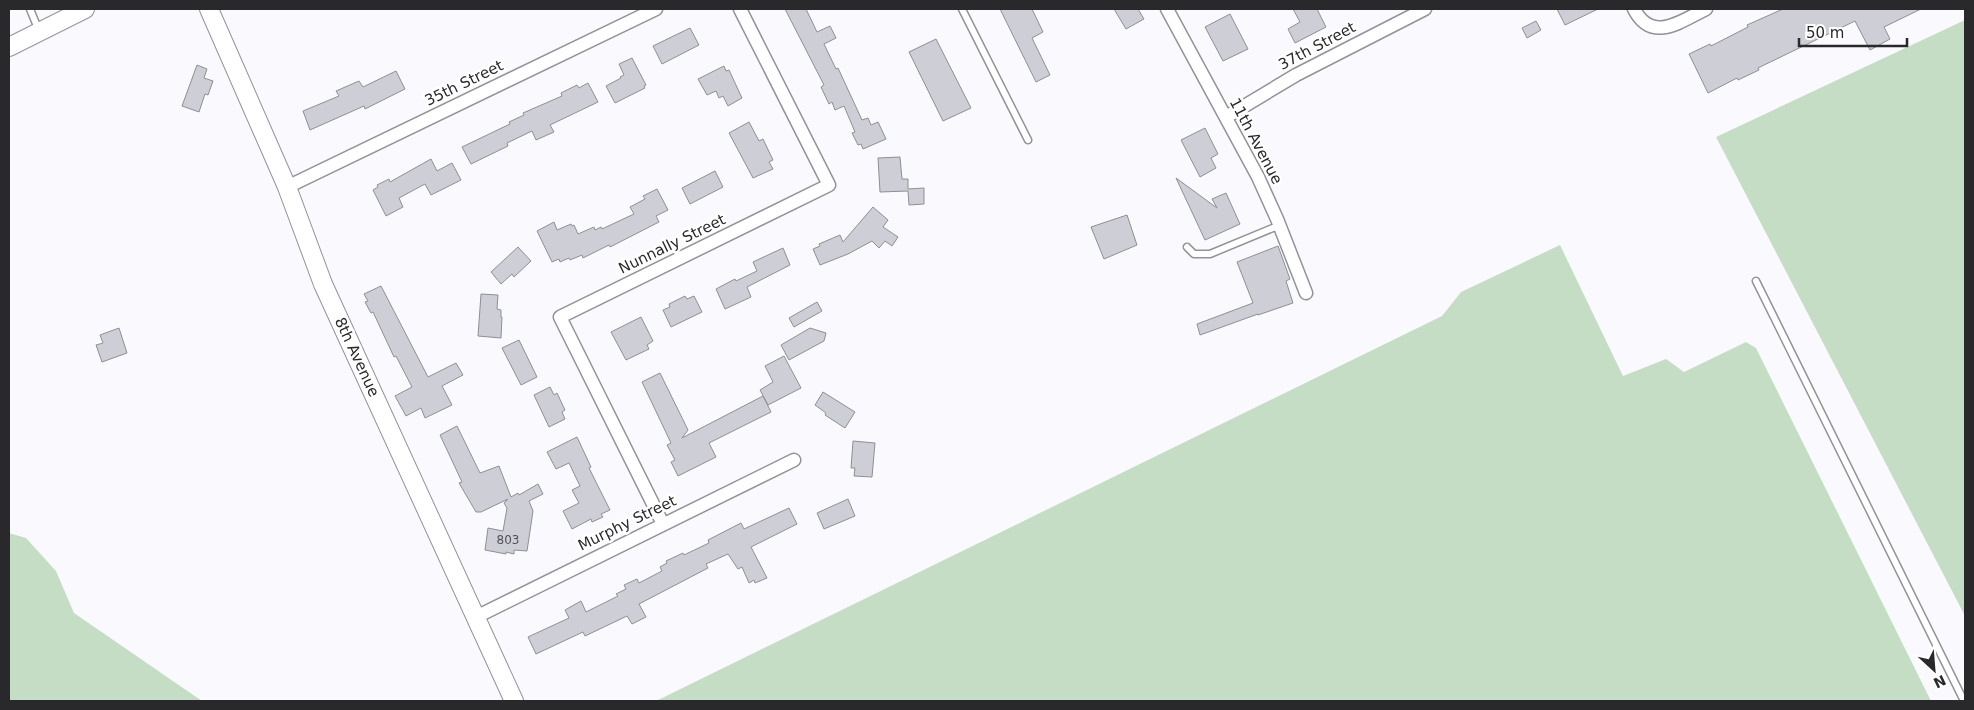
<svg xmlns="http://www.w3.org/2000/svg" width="1974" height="710" viewBox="0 0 1974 710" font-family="'DejaVu Sans',sans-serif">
  <rect width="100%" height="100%" fill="#fafafe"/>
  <path fill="#c6ddc5" d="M1965 20V616L1716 137Z
    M1560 245 1623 376 1666 359 1684 372 1746 342 1756 348 1931 701H656L1442 316 1461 292Z
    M9 533 26 538 56 571 74 613 202 701H9Z"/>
  <path fill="#ceced6" stroke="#8e8e96" d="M785 9H806L817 32 830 26 836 38 824 44 836 69 838 68 862 120 868 118 871 125 878 122 886 139 863 149 861 144 858 145 852 133 855 132 844 106 835 110 832 102 829 104 821 87 824 85Z
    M1000 9H1032L1043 32 1032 38 1050 75 1036 82Z
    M1114 9H1138L1144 19 1126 29Z
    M1293 9H1317L1326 27 1295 43 1288 29 1300 22Z
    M1557 9H1598L1565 25Z
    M1783 9H1921L1884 27 1890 39 1870 50 1855 21 1758 68 1759 70 1738 80 1737 78 1708 93 1689 54 1710 44 1711 46 1748 27 1747 25Z
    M1230 14 1248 49 1223 61 1205 27Z
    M1536 21 1541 30 1527 38 1522 28Z
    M690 28 699 45 662 64 653 46Z
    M936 39 971 108 943 121 909 52Z
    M632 58 646 85 644 86 645 88 615 103 606 86 621 78 620 77 624 75 619 64Z
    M197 65 207 69 204 78 213 81 208 95 205 94 199 112 182 106Z
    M724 66 726 71 729 70 742 98 728 106 723 96 719 98 716 91 707 95 698 79Z
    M396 71 405 89 365 109 364 106 310 130 303 111 339 96 336 91 359 81 363 87Z
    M588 83 598 102 550 125 554 132 536 140 532 131 507 143 508 146 471 164 462 147 510 124 509 122 524 115 523 113 562 96 561 93 577 85 579 88Z
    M749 122 759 141 763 139 773 160 769 162 773 169 753 178 729 133Z
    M1205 128 1218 154 1211 158 1216 168 1200 177 1181 140Z
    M900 157 902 179H908V189L924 188V204L909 205 908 191 880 192 878 158Z
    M431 159 437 171 452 163 461 180 431 195 425 184 399 198 403 207 386 216 373 190 378 187 377 185 389 179 390 182Z
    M715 171 723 187 690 204 682 188Z
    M1176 178 1217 208 1212 199 1226 193 1240 224 1205 240Z
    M657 189 668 210 656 216 659 222 610 247 609 245 583 258 582 255 570 260 569 258 560 262 559 259 552 262 537 231 554 222 557 230 571 224 572 226 574 225 578 234 594 227 595 230 601 227 602 229 634 214 630 207 645 199 643 196Z
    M873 207 888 220 883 227 898 237 892 246 885 241 879 248 872 241 848 254 820 265 813 249 820 246 819 244 840 235 843 242Z
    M1127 215 1137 245 1104 259 1091 227Z
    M1278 246 1290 279 1286 281 1293 303 1258 315V314L1200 335 1197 324 1253 303 1237 262Z
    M518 247 531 261 514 277 512 274 501 284 491 272Z
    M783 248 790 265 747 287 751 297 725 309 716 289 735 279 736 281 757 271 753 262Z
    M381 286 428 377 456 363 463 375 442 386 452 405 425 418 421 408 406 416 395 396 412 387 396 356 394 357 373 312 371 313 365 302 368 301 364 294Z
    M481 294 498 295 497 309 501 310V317H502L501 338 478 336Z
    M685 296 687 299 694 296 702 312 671 327 663 310 670 307 669 304Z
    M817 302 822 311 794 327 789 318Z
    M641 317 653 341 647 345 649 349 626 360 611 332Z
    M119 328 127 353 102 362 96 345 103 343 100 335Z
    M810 328 826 333 824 341 789 360 781 345Z
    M519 340 537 377 521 385 502 348Z
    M784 356 801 388 768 405 760 390 773 382 765 366Z
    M660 373 688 430 682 438 763 396 771 412 709 443 716 457 678 476 671 462 675 460 667 445 671 443 642 382Z
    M550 387 554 395 557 393 565 410 562 412 565 419 549 427 534 395Z
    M823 392 855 412 845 428 825 415 826 413 815 405Z
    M457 426 480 473 499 466 511 497 518 493 519 495 538 484 543 494 529 501 533 511 527 551 514 550V554L506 552V554L485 550 488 528 503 531 507 508 504 503 508 499 481 512H476L459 483 462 482 440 435Z
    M577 437 591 467 589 468 610 510 601 514 603 517 592 522 591 519 572 529 563 511 579 503 572 490 580 486 569 463 556 469 547 452Z
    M853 441 875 443 872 477 854 476 855 468H851Z
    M848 499 855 516 824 529 817 513Z
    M789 508 797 524 751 547 767 578 755 583 754 580 749 583 742 567 738 569 728 554 706 564 708 568 639 604 646 617 632 624 627 616 585 636 583 632 536 654 528 637 569 618 565 610 581 601 586 612 618 596 616 594 626 589 624 585 637 579 639 583 662 571 660 567 667 563 666 561 683 553 684 555 709 543 708 540 741 523 744 529Z"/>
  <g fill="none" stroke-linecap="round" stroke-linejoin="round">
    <defs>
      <path id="lane" d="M30 9 39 31
        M962 9 1028 140
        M1187 247 1194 254H1210L1280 225
        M1756 281 1964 701"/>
      <path id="street" d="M1167 9 1258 177 1277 219 1306 293
        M1634 9C1652 44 1681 21 1706 9
        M1226 117 1296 75 1425 9
        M287 187 656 9
        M663 524 560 317 829 185 740 9
        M476 617 794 460"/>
      <path id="secondary" d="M209 9 287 187 323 284 514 701
        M9 47 85 9"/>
    </defs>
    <use href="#lane" stroke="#92929a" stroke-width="9"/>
    <use href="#street" stroke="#92929a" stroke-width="15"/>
    <use href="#secondary" stroke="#92929a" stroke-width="20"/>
    <use href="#lane" stroke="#fff" stroke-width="6"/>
    <use href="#street" stroke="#fff" stroke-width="12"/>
    <use href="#secondary" stroke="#fff" stroke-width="18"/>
  </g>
  <g text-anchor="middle" stroke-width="5" stroke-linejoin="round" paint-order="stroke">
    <g font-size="12" fill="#525256">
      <text x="508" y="544">803</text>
    </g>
    <g font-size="15" fill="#29292c" stroke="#fff">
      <text transform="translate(1317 46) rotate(-28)" y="5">37th Street</text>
      <text transform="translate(464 83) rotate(-26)" y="5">35th Street</text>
      <text transform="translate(1256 141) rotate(62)" y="5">11th Avenue</text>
      <text transform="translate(672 244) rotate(-26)" y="5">Nunnally Street</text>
      <text transform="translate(357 357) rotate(65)" y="5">8th Avenue</text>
      <text transform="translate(627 523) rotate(-26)" y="5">Murphy Street</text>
    </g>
  </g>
  <rect width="1974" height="710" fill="none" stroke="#29292c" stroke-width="20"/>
  <g transform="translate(1934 670) rotate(154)" stroke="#ffffff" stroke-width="4" paint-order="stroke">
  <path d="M0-4L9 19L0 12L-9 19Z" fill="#29292c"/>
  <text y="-8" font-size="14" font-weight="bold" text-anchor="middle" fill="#29292c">N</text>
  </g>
  <path d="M1799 38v8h108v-8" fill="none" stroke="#29292c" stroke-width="2.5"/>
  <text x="1806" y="38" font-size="15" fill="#29292c" stroke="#ffffff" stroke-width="4" paint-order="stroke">50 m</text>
</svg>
